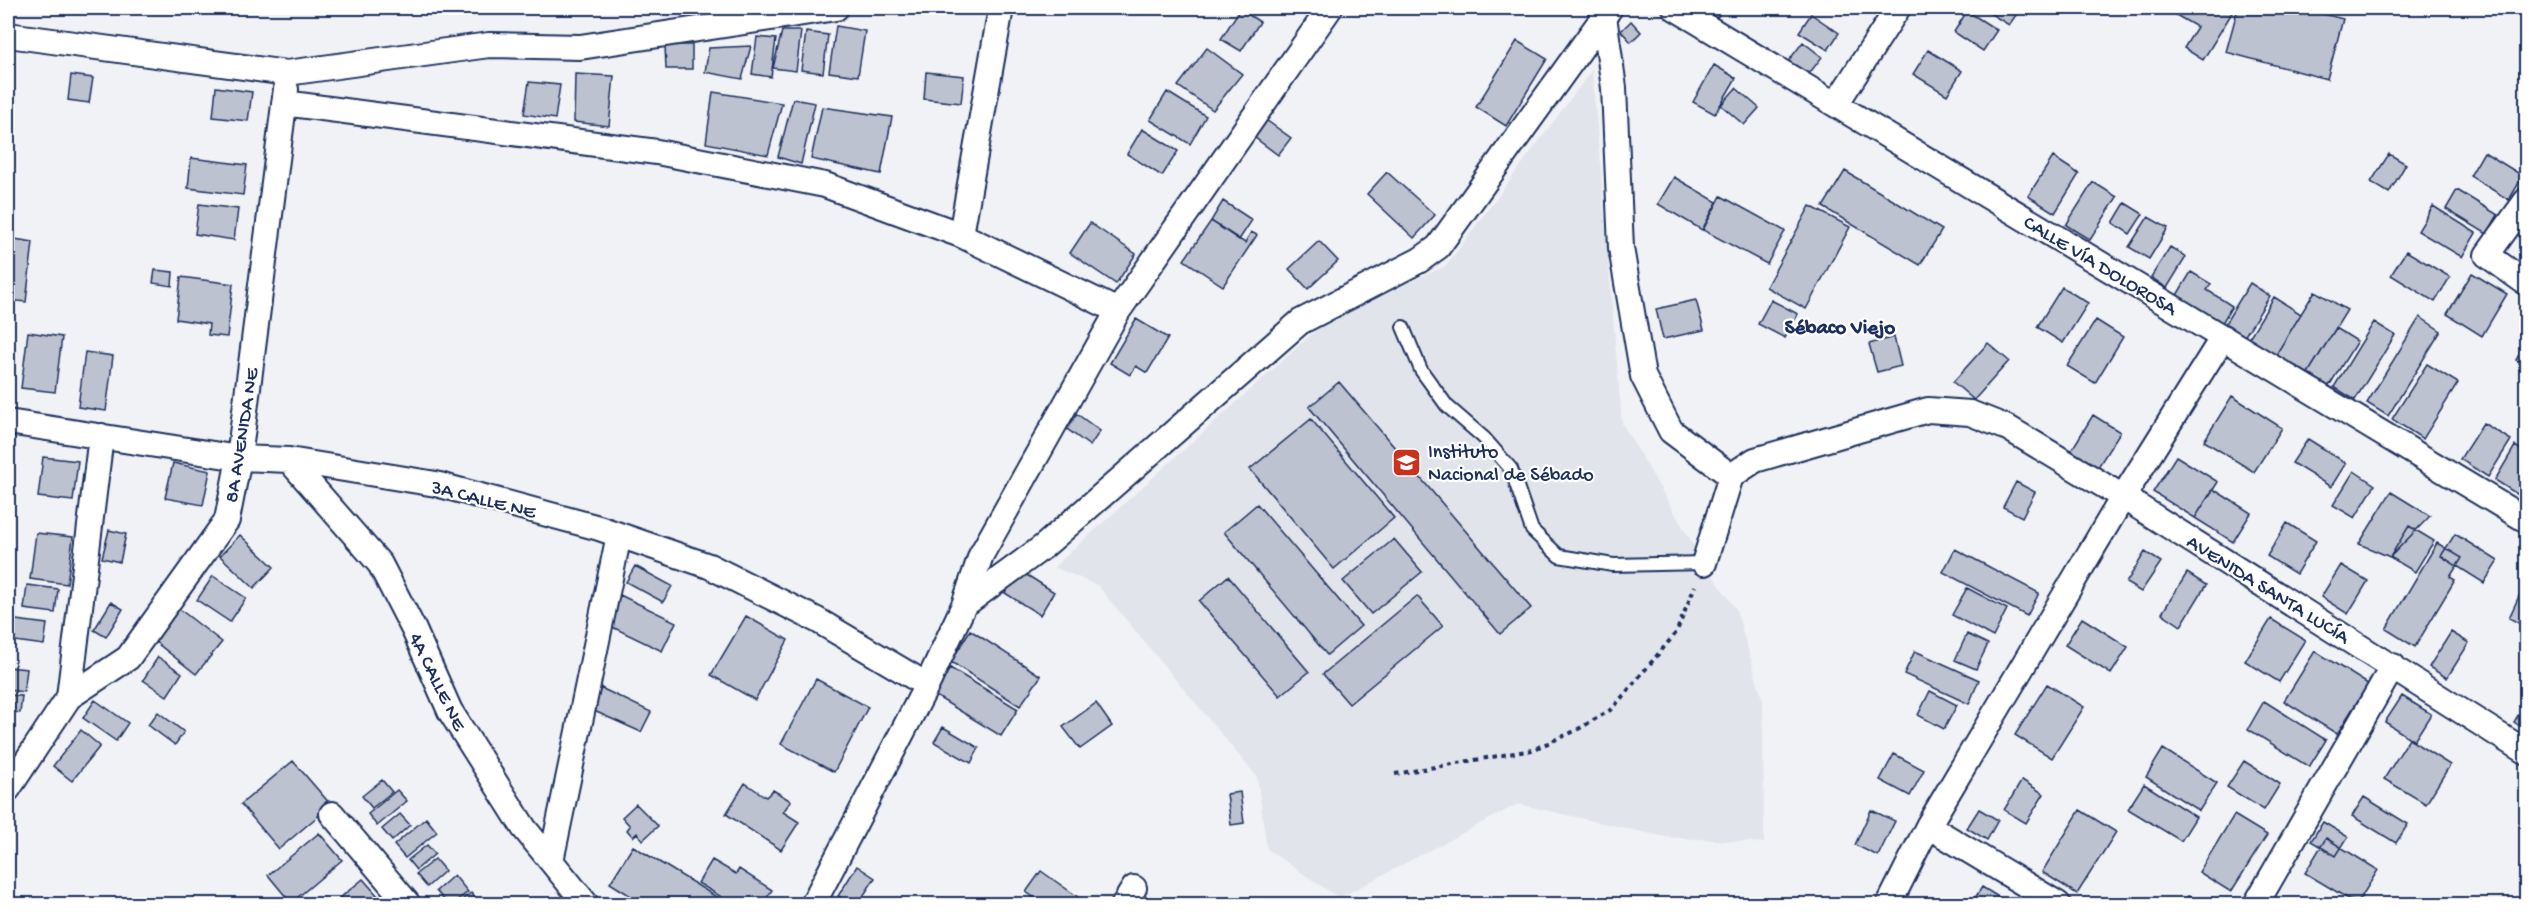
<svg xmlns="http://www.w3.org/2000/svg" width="2534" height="912" viewBox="0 0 2534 912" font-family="'Gochi Hand',sans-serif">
  <rect width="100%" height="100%" fill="#f1f2f5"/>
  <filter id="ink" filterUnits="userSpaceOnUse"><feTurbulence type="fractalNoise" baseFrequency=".0167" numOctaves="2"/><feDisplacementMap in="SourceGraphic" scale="12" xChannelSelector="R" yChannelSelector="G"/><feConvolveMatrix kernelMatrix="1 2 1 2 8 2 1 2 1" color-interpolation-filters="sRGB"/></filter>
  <g filter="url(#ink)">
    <path fill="#e1e4ea" d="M1592 70 1622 423 1704 563 1736 609 1763 701 1764 843 1665 837 1518 804 1339 898 1267 849 1257 777 1098 586 1054 567 1334 314 1446 266Z"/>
    <path fill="#bcc2d0" stroke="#1b2f5e" stroke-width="1.5" d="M1690 8H1724L1713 23Z
      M1981 8H2021L2009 25Z
      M2172 8H2235L2203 60 2184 48 2197 27 2169 11Z
      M2238 8H2300L2343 19 2327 79 2226 52Z
      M1240 9 1260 22 1241 51 1221 39Z
      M1967 11 1997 30 1983 51 1954 32Z
      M1811 14 1839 33 1828 50 1799 32Z
      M1631 21 1641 32 1631 42 1621 31Z
      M836 26 865 31 858 76 829 72Z
      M782 31H801L796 71 773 68Z
      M806 32 828 35 823 73 801 70Z
      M757 37 776 39 771 77 752 74Z
      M1517 41 1547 59 1506 126 1476 107Z
      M1803 42 1822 57 1805 79 1786 64Z
      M665 45H692V69H666Z
      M751 46 742 79 705 72 709 48Z
      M1207 48 1242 74 1213 110 1178 86Z
      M1928 50 1962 71 1947 95 1913 74Z
      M1714 65 1736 78 1715 114 1693 102Z
      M926 72 964 76 961 103 924 99Z
      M575 74 614 76 609 126 574 122Z
      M71 75 93 78 89 103 68 100Z
      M529 82 560 85 555 119 524 114Z
      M216 87 252 92 248 121 213 117Z
      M1736 88 1759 108 1744 125 1721 105Z
      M713 92 782 103 768 155 706 143Z
      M1167 92 1206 116 1190 144 1150 120Z
      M793 99 815 103 801 164 778 157Z
      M822 107 892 117 881 174 811 159Z
      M1266 120 1291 138 1278 155 1254 137Z
      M1142 129 1178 151 1162 176 1127 154Z
      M2484 152 2523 176 2509 200 2470 176Z
      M2389 154 2406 164 2389 193 2371 182Z
      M2053 157 2079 174 2055 213 2028 196Z
      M191 158 247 165 243 195 188 188Z
      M1845 171 1942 230 1920 265 1823 207Z
      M1387 172 1435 215 1414 238 1367 194Z
      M1674 177 1717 202 1702 230 1658 204Z
      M2093 182 2117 197 2090 240 2066 225Z
      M2457 190 2498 215 2487 234 2446 209Z
      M1721 196 1785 231 1767 264 1703 230Z
      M1223 201 1252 220 1239 240 1211 221Z
      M2125 203 2143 214 2130 234 2113 223Z
      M199 204 238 209 234 240 195 234Z
      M1810 206 1850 227 1806 309 1766 287Z
      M2433 206 2476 233 2462 257 2418 231Z
      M2148 217 2168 228 2149 259 2129 247Z
      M1211 221 1245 243 1251 232 1257 235 1223 286 1184 260Z
      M1090 223 1136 254 1116 284 1070 253Z
      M8 238 33 242 26 302 8 300Z
      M1319 241 1338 261 1308 289 1289 269Z
      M2170 247 2186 257 2167 288 2151 277Z
      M2406 251 2450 277 2435 302 2391 275Z
      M155 270 173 272 172 286 153 283Z
      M2191 272 2211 284 2207 290 2232 306 2219 328 2174 300Z
      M2472 273 2507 294 2482 336 2447 314Z
      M181 277 233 284 227 337 208 335 209 324 176 319Z
      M2250 283 2270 296 2241 342 2221 330Z
      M2062 287 2088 303 2063 343 2037 327Z
      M2315 291 2347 310 2300 386 2269 366Z
      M2274 297 2301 314 2269 366 2242 349Z
      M1696 300 1704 330 1663 339 1656 309Z
      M1771 300 1798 314 1785 338 1758 324Z
      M2420 317 2441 331 2388 416 2367 403Z
      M1136 319 1168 338 1147 373 1136 366 1130 375 1110 363Z
      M2096 320 2123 337 2095 383 2067 366Z
      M2374 322 2395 335 2355 400 2334 387Z
      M2336 328 2357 341 2321 399 2300 386Z
      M28 332 62 337 55 392 21 388Z
      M1894 337 1901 366 1877 372 1869 344Z
      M2526 342V366L2516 360Z
      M1988 343 2009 361 1974 400 1953 382Z
      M85 352 113 356 106 411 78 407Z
      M2427 364 2458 383 2423 439 2392 419Z
      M1339 382 1531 608 1500 634 1309 407Z
      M2232 396 2282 428 2254 472 2204 441Z
      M1077 414 1100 431 1090 446 1067 429Z
      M2093 415 2120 432 2098 467 2071 451Z
      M1311 419 1394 518 1334 569 1250 469Z
      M2483 423 2511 440 2488 477 2460 459Z
      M2308 439 2346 463 2331 487 2292 463Z
      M2515 446 2526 453V486L2520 496 2495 480Z
      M2176 456 2218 482 2195 518 2153 492Z
      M43 457 78 461 73 501 38 497Z
      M173 463 210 471 203 505 165 498Z
      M8 464H13L8 503Z
      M2354 471 2375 485 2355 518 2333 505Z
      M2016 482 2035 492 2022 517 2003 507Z
      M2213 489 2251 513 2233 542 2195 518Z
      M2391 492 2430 516 2390 557 2359 544Z
      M1257 504 1361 626 1327 655 1224 532Z
      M2287 523 2316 541 2296 574 2267 556Z
      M2409 526 2434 541 2415 572 2390 557Z
      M109 530 126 534 120 562 102 558Z
      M36 533 73 537 67 584 30 579Z
      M2455 534 2498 561 2484 583 2441 556Z
      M240 535 274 567 254 588 220 556Z
      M1394 539 1422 572 1371 614 1343 581Z
      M2437 543 2462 558 2450 577 2455 580 2415 647 2386 629Z
      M1955 549 2039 593 2027 616 1943 572Z
      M2145 552 2161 562 2141 592 2126 583Z
      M2341 565 2368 581 2348 614 2321 597Z
      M635 566 672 586 663 602 626 582Z
      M1019 570 1054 592 1040 615 1005 593Z
      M2187 573 2206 585 2181 626 2162 613Z
      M213 576 246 598 230 622 197 600Z
      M1228 576 1309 672 1280 696 1199 601Z
      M2526 581V627L2509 618Z
      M27 585 58 589 55 613 24 609Z
      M1967 588 2007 609 1993 637 1952 615Z
      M620 595 676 622 662 651 606 624Z
      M1417 596 1443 626 1349 704 1323 674Z
      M111 602 123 609 106 637 94 630Z
      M178 608 222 642 196 674 153 640Z
      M746 616 788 640 755 700 711 675Z
      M2082 618 2128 647 2111 674 2065 645Z
      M8 619 47 624 44 645 8 640Z
      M2271 619 2305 640 2279 682 2245 661Z
      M970 630 1041 676 1020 706 951 662Z
      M2451 632 2469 643 2447 678 2429 667Z
      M1967 634 1988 644 1976 669 1955 660Z
      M1915 651 1979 680 1969 704 1904 674Z
      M2315 651 2368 684 2337 734 2284 701Z
      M158 657 182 673 167 696 143 680Z
      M8 667 27 669 24 692 8 690Z
      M950 668 1018 709 1001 736 934 695Z
      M816 679 868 707 834 772 781 744Z
      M2047 684 2084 707 2052 758 2015 735Z
      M601 688 651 712 641 732 592 710Z
      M1930 691 1957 705 1944 729 1918 715Z
      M8 695 22 696 20 713 8 711Z
      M2402 696 2431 714 2414 741 2385 722Z
      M95 700 128 723 116 741 83 718Z
      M2264 701 2326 740 2309 767 2248 729Z
      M2526 702V730L2514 722Z
      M1096 703 1112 726 1080 749 1063 727Z
      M158 712 184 732 175 745 148 725Z
      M943 727 979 748 971 763 934 742Z
      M81 730 100 746 72 781 53 766Z
      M2409 739 2450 765 2426 804 2384 779Z
      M2163 749 2217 783 2199 811 2146 777Z
      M1894 754 1924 770 1910 796 1880 780Z
      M293 761 331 805 279 849 241 804Z
      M2244 761 2280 784 2264 810 2227 787Z
      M382 780 392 792 372 808 362 796Z
      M2022 780 2044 794 2026 823 2004 810Z
      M745 783 766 797 773 790 791 801 783 812 799 822 781 850 726 814Z
      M2144 784 2196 817 2181 841 2128 809Z
      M397 790 407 801 377 826 368 814Z
      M1240 792 1244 823 1231 825 1227 794Z
      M2364 797 2408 824 2396 843 2352 816Z
      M636 804 658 826 643 840 637 833 633 837 627 830 630 826 622 817Z
      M1979 809 1998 820 1987 840 1967 828Z
      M1871 810 1895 821 1878 856 1855 845Z
      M2080 810 2116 832 2077 894 2042 872Z
      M400 814 410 825 392 841 382 829Z
      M2234 815 2267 835 2231 892 2199 872Z
      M426 818 437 832 405 858 394 845Z
      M2323 822 2348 837 2336 856 2311 841Z
      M319 833 342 860 291 903 268 875Z
      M2326 838 2378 870 2357 904 2305 873Z
      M427 845 435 854 416 870 408 860Z
      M633 846 728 904H626L631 896 610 883Z
      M435 859 445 871 427 887 416 874Z
      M712 860 736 874 739 869 772 890 763 904H733L698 883Z
      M857 866 875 878 858 904H851L838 896Z
      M1041 871 1085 902 1083 904H1044L1026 892Z
      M454 875 468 892 452 904H448L436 891Z
      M363 879 385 904H344L340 898Z
      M1982 887 2010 904H1971Z
      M471 893 481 904H457Z
      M2188 896 2202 904H2182Z
      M1355 897 1360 904H1345Z"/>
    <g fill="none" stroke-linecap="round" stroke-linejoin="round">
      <defs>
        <path id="service" d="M1403 327 1421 370 1447 406 1484 438 1511 469 1532 530 1559 556 1613 565 1704 563"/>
        <path id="minor" d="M1675 8 2526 520
          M1604 16 1614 88 1621 248 1643 376 1671 431 1731 476
          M8 35 287 73 489 45 580 47 836 8
          M284 103 657 152 825 185 961 235 1118 311
          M1836 104 1898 8
          M2526 201 2487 255 2526 283
          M961 235 1001 8
          M8 422 239 458 289 460 436 484 599 528 709 566 817 620 927 685
          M289 460 380 564 414 630 450 711 524 828 586 904
          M1704 563 1731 476 1755 460 1928 410 1970 413 2008 428 2123 497 2526 752
          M964 605 1043 547 1300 322 1420 260 1438 247 1610 8
          M69 697 101 436
          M8 789 69 697 128 658 227 520 239 458 286 89
          M332 814 408 904
          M1928 826 2058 904
          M551 861 619 535
          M813 904 927 685 964 605 981 555 1118 311 1330 8
          M1124 904 1134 888
          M1889 904 1928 826 2123 497 2223 337
          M2256 904 2393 666"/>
      </defs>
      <use href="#service" stroke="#1b2f5e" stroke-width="16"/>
      <use href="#minor" stroke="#1b2f5e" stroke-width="28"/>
      <path stroke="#1b2f5e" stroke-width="4" stroke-dasharray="4.5 4.5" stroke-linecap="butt" d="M1395 774 1532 750 1575 731 1612 709 1676 633 1695 586"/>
      <use href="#service" stroke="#fff" stroke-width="12"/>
      <use href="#minor" stroke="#fff" stroke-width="24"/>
    </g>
  </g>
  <defs>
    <symbol id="university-square" viewBox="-11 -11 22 22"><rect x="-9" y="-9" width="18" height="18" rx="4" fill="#c8321e" stroke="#fff"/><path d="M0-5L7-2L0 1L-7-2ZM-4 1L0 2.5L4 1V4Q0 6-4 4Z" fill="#fff"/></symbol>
  </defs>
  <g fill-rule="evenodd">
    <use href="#university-square" x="1390" y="446" width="33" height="33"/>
  </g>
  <g text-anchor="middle" stroke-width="4.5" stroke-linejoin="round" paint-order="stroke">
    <g font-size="20" fill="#1b2f5e" stroke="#fff">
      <text transform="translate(2101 264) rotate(31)" y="7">CALLE VÍA DOLOROSA</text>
      <text transform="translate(240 435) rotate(-81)" y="7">8A AVENIDA NE</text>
      <text transform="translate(484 498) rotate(14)" y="7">3A CALLE NE</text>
      <text transform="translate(2269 588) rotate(32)" y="7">AVENIDA SANTA LUCÍA</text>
      <text transform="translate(439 681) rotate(64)" y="7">4A CALLE NE</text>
    </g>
    <g font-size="20" fill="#1b2f5e" stroke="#fff" text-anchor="start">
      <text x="1428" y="457">Instituto<tspan x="1428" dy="23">Nacional de Sébado</tspan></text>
    </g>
    <g font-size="21" font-weight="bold" fill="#1b2f5e" stroke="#fff">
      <text x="1840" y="333">Sébaco Viejo</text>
    </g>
  </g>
  <rect width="2534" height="912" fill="none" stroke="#fff" stroke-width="30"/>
  <rect x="15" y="15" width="2504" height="882" fill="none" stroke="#1b2f5e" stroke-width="2" filter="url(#ink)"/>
</svg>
